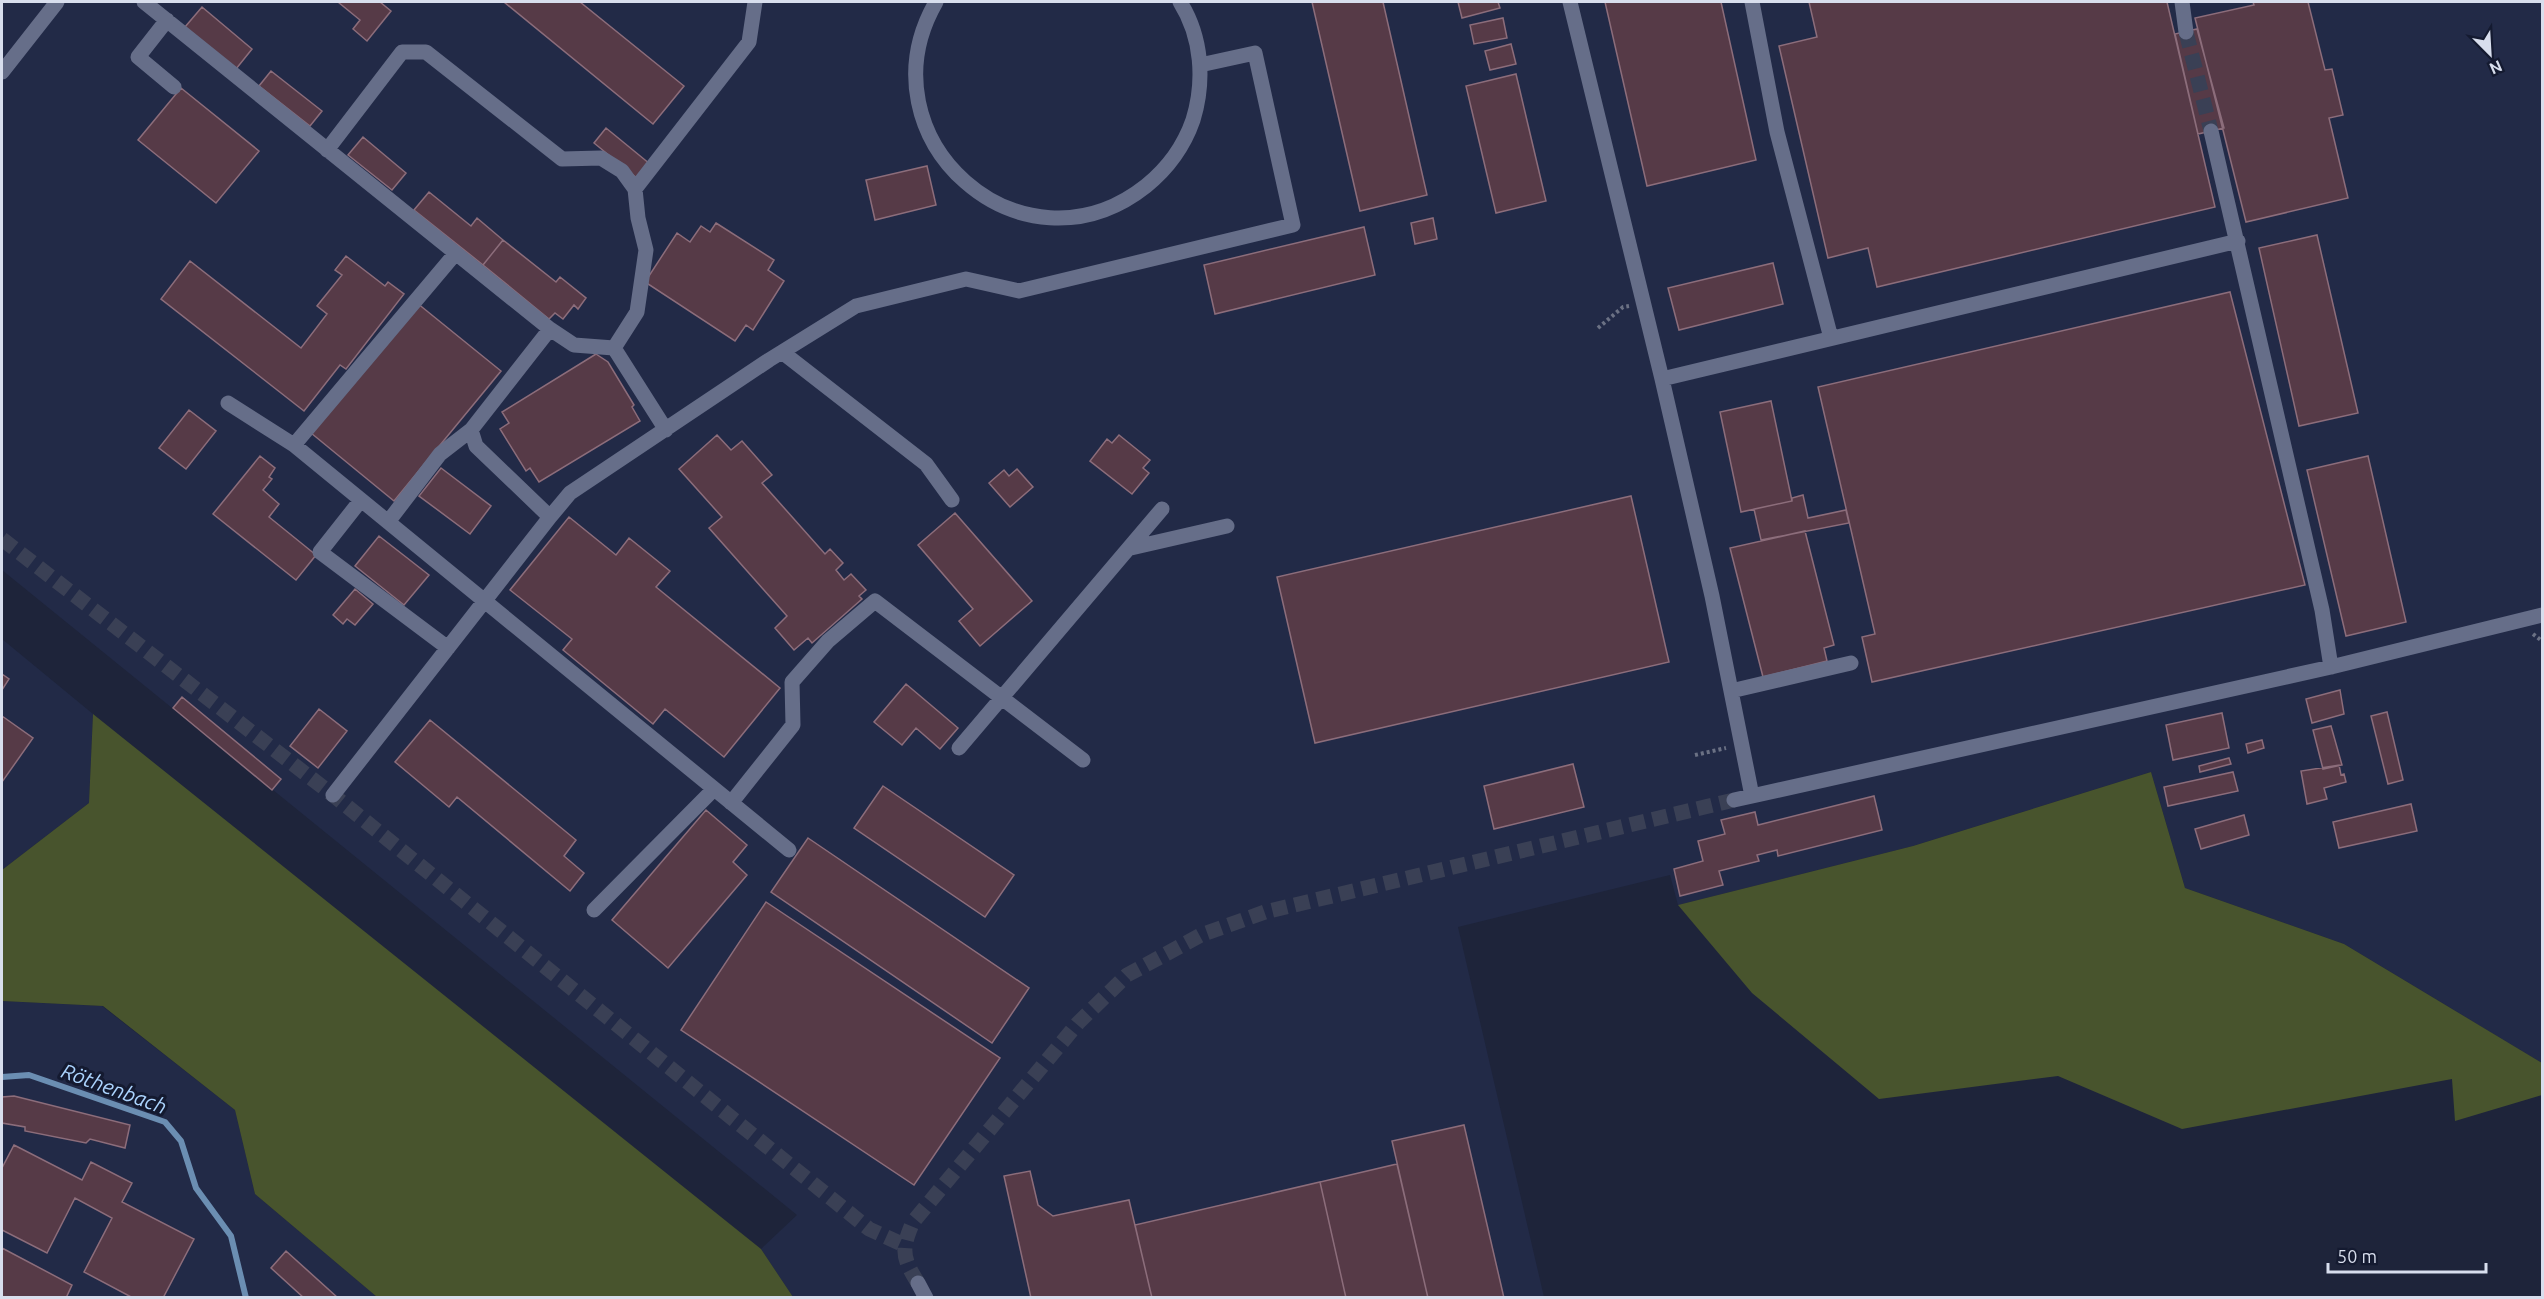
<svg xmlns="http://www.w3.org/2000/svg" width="2544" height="1299" viewBox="0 0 2544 1299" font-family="Ubuntu,sans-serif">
  <rect width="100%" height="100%" fill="#1e243a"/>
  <path fill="#222a47" d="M2 2H2542V1063L2344 944 2185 888 2151 772 1913 846 1678 905 1670 875 1458 927 1544 1297H793L761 1249 797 1215 2 570Z
    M2 639 93 714 89 803 2 870Z
    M2 1001 102 1006 235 1110 255 1194 377 1297H2Z"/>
  <path fill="#48542d" d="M93 714 761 1249 793 1297H377L255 1194 235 1110 103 1006 2 1001V870L89 803Z
    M2151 772 2185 888 2344 944 2542 1063V1095L2455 1121 2452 1079 2182 1129 2058 1076 1879 1099 1752 993 1678 905 1913 846Z"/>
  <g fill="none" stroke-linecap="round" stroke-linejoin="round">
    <path stroke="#6b8eb2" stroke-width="6" d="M2 1077 29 1075 165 1122 181 1141 196 1188 231 1236 246 1298"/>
  </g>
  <path fill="#563a47" stroke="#8c6d7b" stroke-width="1.5" d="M338 2H380L391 11 367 41 353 29 360 20Z
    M504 2H580L684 86 653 124Z
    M1312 2H1383L1427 195 1360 211Z
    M1458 2H1498L1500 8 1462 18Z
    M1605 2H1721L1756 160 1647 186Z
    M1809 2H2167L2215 207 1877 287 1868 248 1828 258 1779 46 1817 37Z
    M2253 2H2308L2325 70 2332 69 2343 115 2329 118 2348 198 2246 222 2195 18 2254 5Z
    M202 7 252 49 236 69 185 27Z
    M1503 18 1507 38 1474 44 1470 25Z
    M2197 29 2224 128 2198 134 2175 34Z
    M1511 44 1516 64 1490 70 1485 51Z
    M271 71 322 111 310 126 259 86Z
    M1516 74 1546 201 1496 213 1466 86Z
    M181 88 259 151 216 203 138 140Z
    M606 128 650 164 638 179 594 143Z
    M363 137 406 173 392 190 348 155Z
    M927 166 936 205 875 220 866 180Z
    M429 192 471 226 477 218 503 240 483 265 414 210Z
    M1433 218 1437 239 1415 244 1411 223Z
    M716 223 774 260 768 270 784 281 753 330 746 325 735 341 645 282 677 233 690 242 701 226 710 232Z
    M1364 227 1375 275 1215 314 1204 265Z
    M2317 235 2358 413 2299 426 2259 248Z
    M503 240 556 282 560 277 586 298 578 309 574 305 563 319 555 313 549 319 483 265Z
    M346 256 385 286 388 282 404 294 346 369 340 365 304 411 161 299 190 261 301 348 327 314 317 306 342 275 335 270Z
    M1773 263 1783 304 1679 330 1668 288Z
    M2230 292 2305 585 1872 682 1862 637 1875 634 1818 387Z
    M417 303 501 371 394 501 311 433Z
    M596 354 608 362 634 405 632 407 640 421 539 482 530 468 526 471 500 429 509 423 502 412Z
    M1771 401 1792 501 1741 512 1720 412Z
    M189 410 216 431 186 469 159 448Z
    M717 435 731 450 742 441 772 475 762 483 825 554 830 549 843 563 836 570 844 580 851 574 866 590 859 596 862 599 812 643 808 638 794 650 775 628 787 616 709 528 722 517 679 469Z
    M1119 435 1150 460 1143 468 1149 473 1132 494 1090 461 1107 439 1112 443Z
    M260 456 275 468 269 477 272 479 263 490 279 504 269 517 316 555 296 580 213 514Z
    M2368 456 2406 622 2346 636 2307 470Z
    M441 468 491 506 470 534 419 496Z
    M1017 469 1033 487 1010 507 989 483 1004 470 1009 476Z
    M1803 495 1808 518 1846 510 1849 523 1761 540 1754 509 1792 501V498Z
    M1631 496 1669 662 1315 743 1277 577Z
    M955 513 1032 601 980 646 959 621 973 609 918 545Z
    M569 517 616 555 629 538 670 571 656 587 780 688 724 757 665 709 653 724 563 650 572 639 510 590Z
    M1805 531 1834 645 1824 648 1827 661 1763 677 1730 548Z
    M379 536 429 575 404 605 355 566Z
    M355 589 373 604 355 625 347 619 343 624 333 615Z
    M2 674 9 679 2 690Z
    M906 684 958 728 940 749 916 728 902 745 874 722Z
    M2340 690 2344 714 2312 723 2306 699Z
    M182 697 281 779 272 790 173 708Z
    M319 709 347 731 318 768 290 746Z
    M2387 712 2403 780 2388 784 2371 716Z
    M2222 713 2229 748 2173 760 2166 725Z
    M2 716 33 738 2 782Z
    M430 720 576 840 564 856 584 873 570 891 457 797 449 807 395 762Z
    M2331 726 2342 765 2323 769 2313 730Z
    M2262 740 2264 748 2248 753 2246 744Z
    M2229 758 2231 764 2200 772 2199 766Z
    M1573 764 1584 807 1494 829 1484 786Z
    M2339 765 2341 775 2344 774 2346 782 2324 788 2327 799 2307 804 2301 771Z
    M2233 772 2238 791 2168 806 2164 787Z
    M883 786 1014 875 985 917 854 828Z
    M1874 796 1882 830 1778 856 1777 850 1757 855 1759 861 1719 871 1723 885 1680 896 1674 869 1703 861 1698 841 1725 834 1721 820 1755 812 1758 825Z
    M2411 804 2417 831 2339 848 2333 822Z
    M706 810 747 845 733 862 747 875 668 968 612 920Z
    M2244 815 2249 835 2201 849 2195 829Z
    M808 838 1029 988 992 1043 771 892Z
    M766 902 1000 1058 914 1185 681 1030Z
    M14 1096 130 1125 125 1148 90 1139 86 1143 25 1131V1127L2 1123V1097Z
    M1464 1125 1504 1298H1428L1392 1141Z
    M14 1145 82 1180 91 1162 132 1183 122 1202 194 1239 163 1298H133L84 1272 112 1218 75 1198 47 1253 2 1230V1168Z
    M1397 1164 1428 1298H1346L1320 1182Z
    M1030 1171 1038 1205 1053 1216 1129 1200 1152 1298H1031L1004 1176Z
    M1320 1182 1346 1298H1152L1135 1225Z
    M2 1248 72 1285 66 1298H2Z
    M286 1251 338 1298H304L271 1268Z"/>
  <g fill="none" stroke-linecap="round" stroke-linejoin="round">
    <path stroke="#3a4055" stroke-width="15" stroke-dasharray="15 8" stroke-linecap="butt" d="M2186 32 2211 131
      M2 539 333 795 869 1229 904 1245
      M918 1283C902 1257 901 1250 913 1222L1078 1023 1127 975 1201 935 1265 912 1734 800"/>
    <path stroke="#6b7184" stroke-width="4" stroke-dasharray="3 3" stroke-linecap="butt" d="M1598 328 1623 307 1629 306
      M2533 634 2542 641
      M1695 755 1726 748"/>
    <path stroke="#666e89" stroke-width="15" d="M144 2 550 329
      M936 2C858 138 1022 284 1146 186 1167 169 1184 146 1193 120 1205 81 1202 37 1180 2
      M1570 2 1662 379 1712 596 1752 796
      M1752 2 1777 132 1831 338
      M2182 2 2186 32
      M167 20 138 57 174 87
      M2 72 57 2
      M2211 131 2322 610 2331 667
      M327 150 402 52H426L562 159 601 158 622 171 635 189 638 218 646 250 637 312 614 348
      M635 189 749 42 755 2
      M455 254 294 445 789 850
      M782 352 926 464 952 500
      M1662 379 2238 241
      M228 403 294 445
      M361 500 320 552 448 648
      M550 517 570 493 769 360 856 306 966 279 1019 291 1293 225 1255 53 1200 65
      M388 522 440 454 471 430
      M1131 548 1227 526
      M1731 691 1851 663
      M959 748 1162 509
      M333 795 550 517 476 446 471 430 550 329 574 345 614 348 666 430
      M1734 800 2331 667 2542 615
      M731 803 793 725 792 682 828 641 875 601 1083 760
      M594 910 714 789
      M918 1283 926 1298"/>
  </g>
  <g text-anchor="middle" stroke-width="6" stroke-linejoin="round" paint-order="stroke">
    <g font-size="21" font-style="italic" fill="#abd3fd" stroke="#141a30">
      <text transform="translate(114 1089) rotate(20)" y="7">Röthenbach</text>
    </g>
  </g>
  <rect width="2544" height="1299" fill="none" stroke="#d8deed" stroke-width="6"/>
  <g transform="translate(2490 54) rotate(156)" stroke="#141a30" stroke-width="4.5" paint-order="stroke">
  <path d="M0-4.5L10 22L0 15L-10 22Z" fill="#d8deed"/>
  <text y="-9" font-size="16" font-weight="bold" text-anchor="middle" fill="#d8deed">N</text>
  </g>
  <path d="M2328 1263v9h158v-9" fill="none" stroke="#d8deed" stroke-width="3"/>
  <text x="2337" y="1263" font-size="18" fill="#d8deed" stroke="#141a30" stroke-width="4.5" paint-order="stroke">50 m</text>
</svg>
